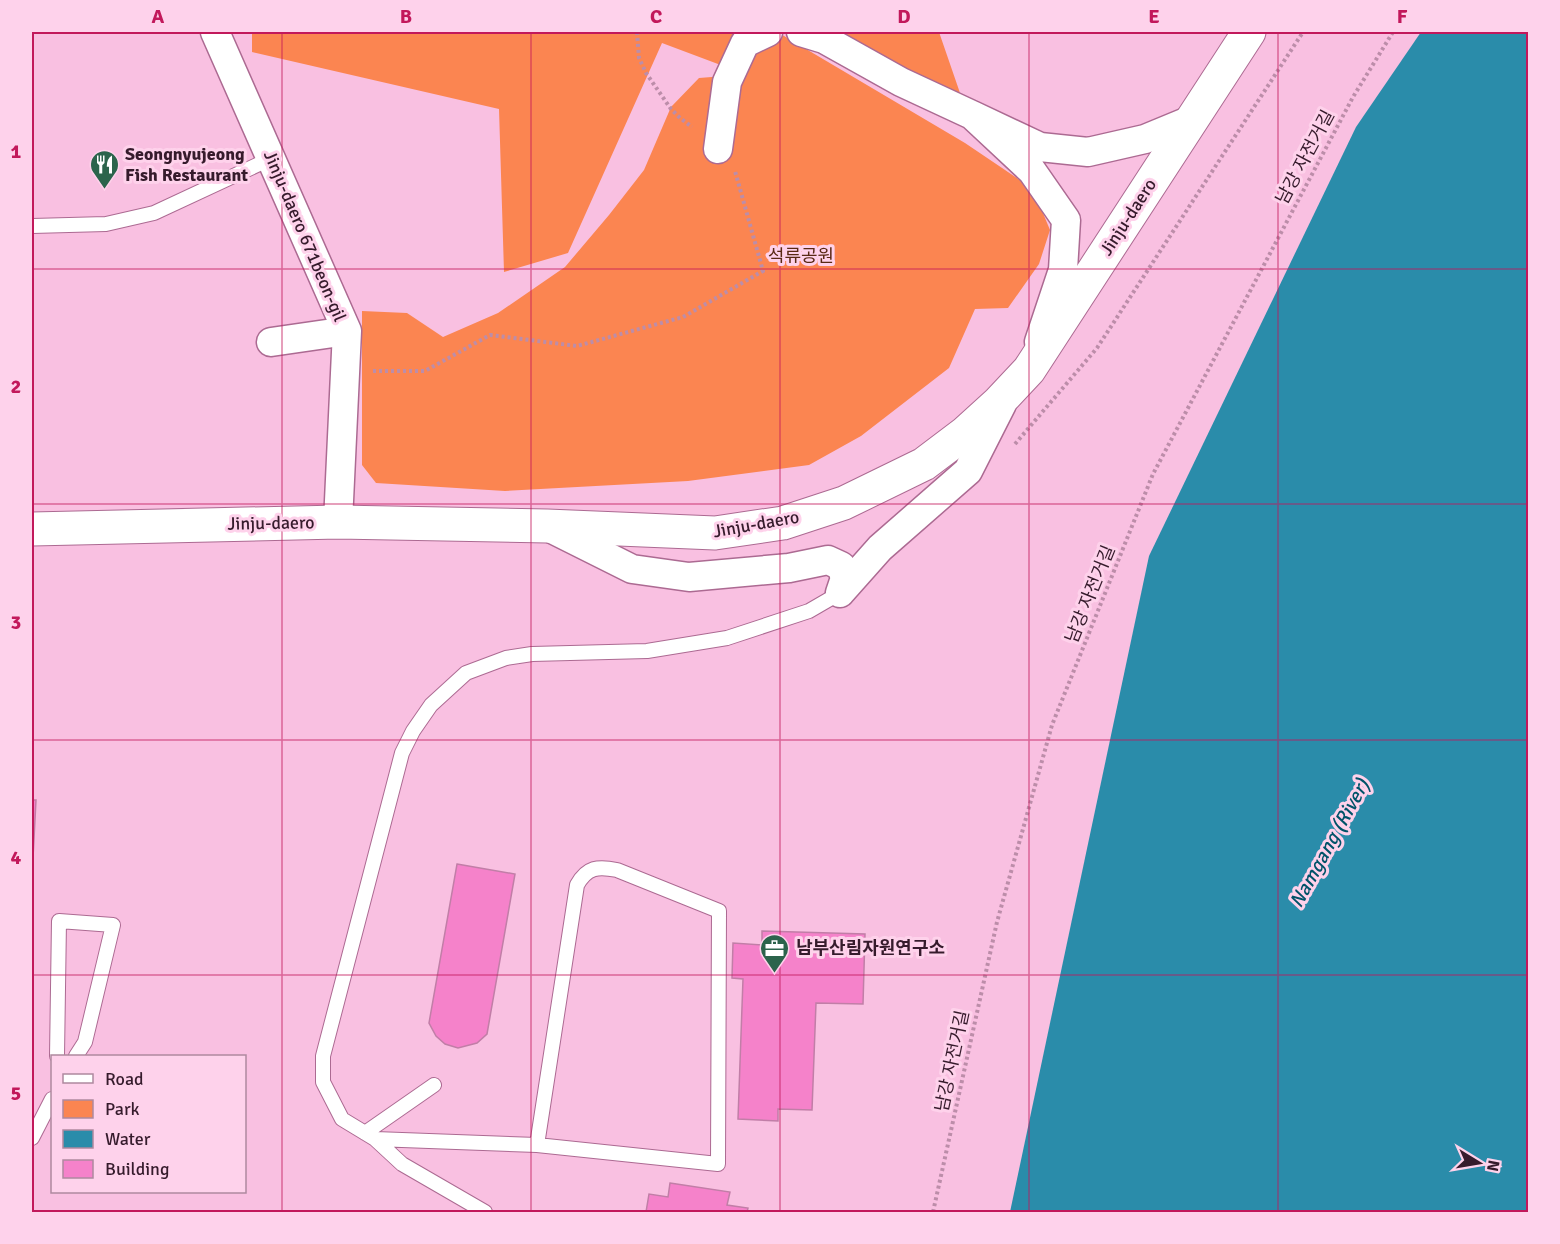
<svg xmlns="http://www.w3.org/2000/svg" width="1560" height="1244" viewBox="0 0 1560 1244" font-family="Signika,'Noto Sans KR',sans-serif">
  <rect width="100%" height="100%" fill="#f9c0e1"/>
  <path fill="#fb8551" d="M252 32H740L726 67 662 43 568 253 504 272 499 109 252 52Z
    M826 32H939L960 93 883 63Z
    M779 33 965 143 1033 189 1050 230 1039 264 1008 308 975 309 949 368 861 436 809 465 688 481 505 491 376 483 362 465V311L407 313 443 337 498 313 565 267 609 215 644 170 671 107 699 78 737 75 752 47Z"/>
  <path fill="#2a8caa" d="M1421 32H1528V1212H1010L1149 556 1356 127Z"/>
  <path fill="#f582ca" stroke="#c17ea7" stroke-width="1.5" d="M32 800H36L32 877Z
    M457 864 515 874 487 1034 477 1043 458 1048 445 1044 436 1036 429 1023Z
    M762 931 865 934 863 1004 816 1003 812 1110 778 1109V1121L738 1119 743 979 732 978 733 943 762 945Z
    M670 1183 730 1192 727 1205 748 1208 747 1212H646L649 1194 668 1197Z"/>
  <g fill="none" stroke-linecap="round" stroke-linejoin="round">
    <defs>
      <path id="lane" d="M32 226 106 224 154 213 272 158
        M57 1056 59 921 113 925 85 1042 76 1056
        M365 1133 434 1085
        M32 1138 52 1099
        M375 1139 402 1164 485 1212
        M537 1145 577 885C587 867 598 866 617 870L719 911 718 1164 537 1145 375 1139 342 1119 323 1082V1056L402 753 413 731 431 705 466 673 506 658 532 654 647 651 727 638 809 611 840 593"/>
      <path id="street" d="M215 32 347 331 338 522
        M801 32 824 39 901 82 972 115
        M718 149 727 82 745 43 768 32
        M271 342 347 331
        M1039 342 1063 270 1066 220 1032 171 972 115 1040 147 1088 152 1145 139 1191 120
        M548 527 632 569 689 577 789 568 828 560 841 566 845 578 840 593
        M840 593 880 548 968 471 1002 404"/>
      <path id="secondary" d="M32 529 338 522 547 526 715 533 783 523 844 503 924 464 965 433 998 403 1029 370 1249 32"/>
    </defs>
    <use href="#lane" stroke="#ac6a92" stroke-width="16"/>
    <use href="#street" stroke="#ac6a92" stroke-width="31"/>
    <use href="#secondary" stroke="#ac6a92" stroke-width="35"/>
    <path stroke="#bc8da9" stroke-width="4" stroke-dasharray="3 3" stroke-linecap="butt" d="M637 32 639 58 646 73 671 109 680 118 692 127
      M373 371H425L490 335 577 346 683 317 763 271 735 171
      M1015 444 1097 348 1303 32
      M933 1212 997 922 1052 725 1153 474 1353 97 1393 32"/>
    <use href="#lane" stroke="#fff" stroke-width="14"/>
    <use href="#street" stroke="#fff" stroke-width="28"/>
    <use href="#secondary" stroke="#fff" stroke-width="33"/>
  </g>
  <path fill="none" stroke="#c2185b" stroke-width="1.5" stroke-opacity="0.55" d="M282 32V1212M531 32V1212M780 32V1212M1029 32V1212M1278 32V1212M32 269H1528M32 504H1528M32 740H1528M32 975H1528"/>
  <defs>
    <symbol id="restaurant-pin" viewBox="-11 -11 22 30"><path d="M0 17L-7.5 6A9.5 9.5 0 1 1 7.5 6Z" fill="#2c644c" stroke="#fed2eb"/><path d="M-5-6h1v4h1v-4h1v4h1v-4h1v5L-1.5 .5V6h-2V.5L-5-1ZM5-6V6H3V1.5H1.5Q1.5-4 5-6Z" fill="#fff"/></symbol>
    <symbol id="office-pin" viewBox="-11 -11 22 30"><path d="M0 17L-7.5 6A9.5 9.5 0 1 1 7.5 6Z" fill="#2c644c" stroke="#fed2eb"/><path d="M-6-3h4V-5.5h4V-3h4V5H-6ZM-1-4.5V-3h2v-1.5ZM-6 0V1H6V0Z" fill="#fff"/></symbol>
  </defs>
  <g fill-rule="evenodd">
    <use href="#restaurant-pin" x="88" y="148" width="33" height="45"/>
    <use href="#office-pin" x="758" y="932" width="33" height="45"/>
  </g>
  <g text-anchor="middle" stroke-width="6" stroke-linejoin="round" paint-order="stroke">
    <g font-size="18" font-weight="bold" fill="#361b2c" stroke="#fed2eb" text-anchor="start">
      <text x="125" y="160">Seongnyujeong<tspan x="125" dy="21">Fish Restaurant</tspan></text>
      <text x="796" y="954">남부산림자원연구소</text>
    </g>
    <g font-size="18" fill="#361b2c" stroke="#fed2eb">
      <text transform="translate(1305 157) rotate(-62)" y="6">남강 자전거길</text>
      <text transform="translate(1128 217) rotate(-57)" y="6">Jinju-daero</text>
      <text transform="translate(305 236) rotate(67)" y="6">Jinju-daero 671beon-gil</text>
      <text transform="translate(271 523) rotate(-1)" y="6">Jinju-daero</text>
      <text transform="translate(756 524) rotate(-10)" y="6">Jinju-daero</text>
      <text transform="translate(1090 594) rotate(-68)" y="6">남강 자전거길</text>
      <text transform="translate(952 1061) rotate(-78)" y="6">남강 자전거길</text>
    </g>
    <g font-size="18" fill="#592914" stroke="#fed2eb">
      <text x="801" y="262">석류공원</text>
    </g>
    <g font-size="20" font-style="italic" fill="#005369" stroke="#fed2eb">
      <text transform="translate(1329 843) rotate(-61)" y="7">Namgang (River)</text>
    </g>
  </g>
  <rect width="1560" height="1244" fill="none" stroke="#fed2eb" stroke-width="66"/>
  <rect x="51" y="1055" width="195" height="138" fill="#fed2eb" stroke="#ae899f" stroke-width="1.5"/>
  <rect x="63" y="1074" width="30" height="9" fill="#ffffff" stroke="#ae899f" stroke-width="1.5"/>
  <text x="105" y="1085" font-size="18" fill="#361b2c">Road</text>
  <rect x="63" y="1100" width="30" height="18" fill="#fb8551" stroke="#ae899f" stroke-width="1.5"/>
  <text x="105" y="1115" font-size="18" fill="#361b2c">Park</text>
  <rect x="63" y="1130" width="30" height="18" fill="#2a8caa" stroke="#ae899f" stroke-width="1.5"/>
  <text x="105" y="1145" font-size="18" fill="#361b2c">Water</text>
  <rect x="63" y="1160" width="30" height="18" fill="#f582ca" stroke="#ae899f" stroke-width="1.5"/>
  <text x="105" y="1175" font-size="18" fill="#361b2c">Building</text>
  <g transform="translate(1479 1163) rotate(101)" stroke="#fed2eb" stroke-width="4.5" paint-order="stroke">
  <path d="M0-4.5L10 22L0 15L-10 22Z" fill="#361b2c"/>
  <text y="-9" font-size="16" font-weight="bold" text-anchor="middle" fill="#361b2c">N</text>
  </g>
  <rect x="33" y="33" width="1494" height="1178" fill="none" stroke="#c2185b" stroke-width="2"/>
  <g font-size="20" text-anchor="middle" font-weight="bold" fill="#c2185b">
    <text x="158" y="23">A</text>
    <text x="406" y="23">B</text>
    <text x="656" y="23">C</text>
    <text x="904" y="23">D</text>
    <text x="1154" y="23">E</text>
    <text x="1402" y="23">F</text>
    <text x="16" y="158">1</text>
    <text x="16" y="393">2</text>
    <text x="16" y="629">3</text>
    <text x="16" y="864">4</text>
    <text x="16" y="1100">5</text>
  </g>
</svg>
